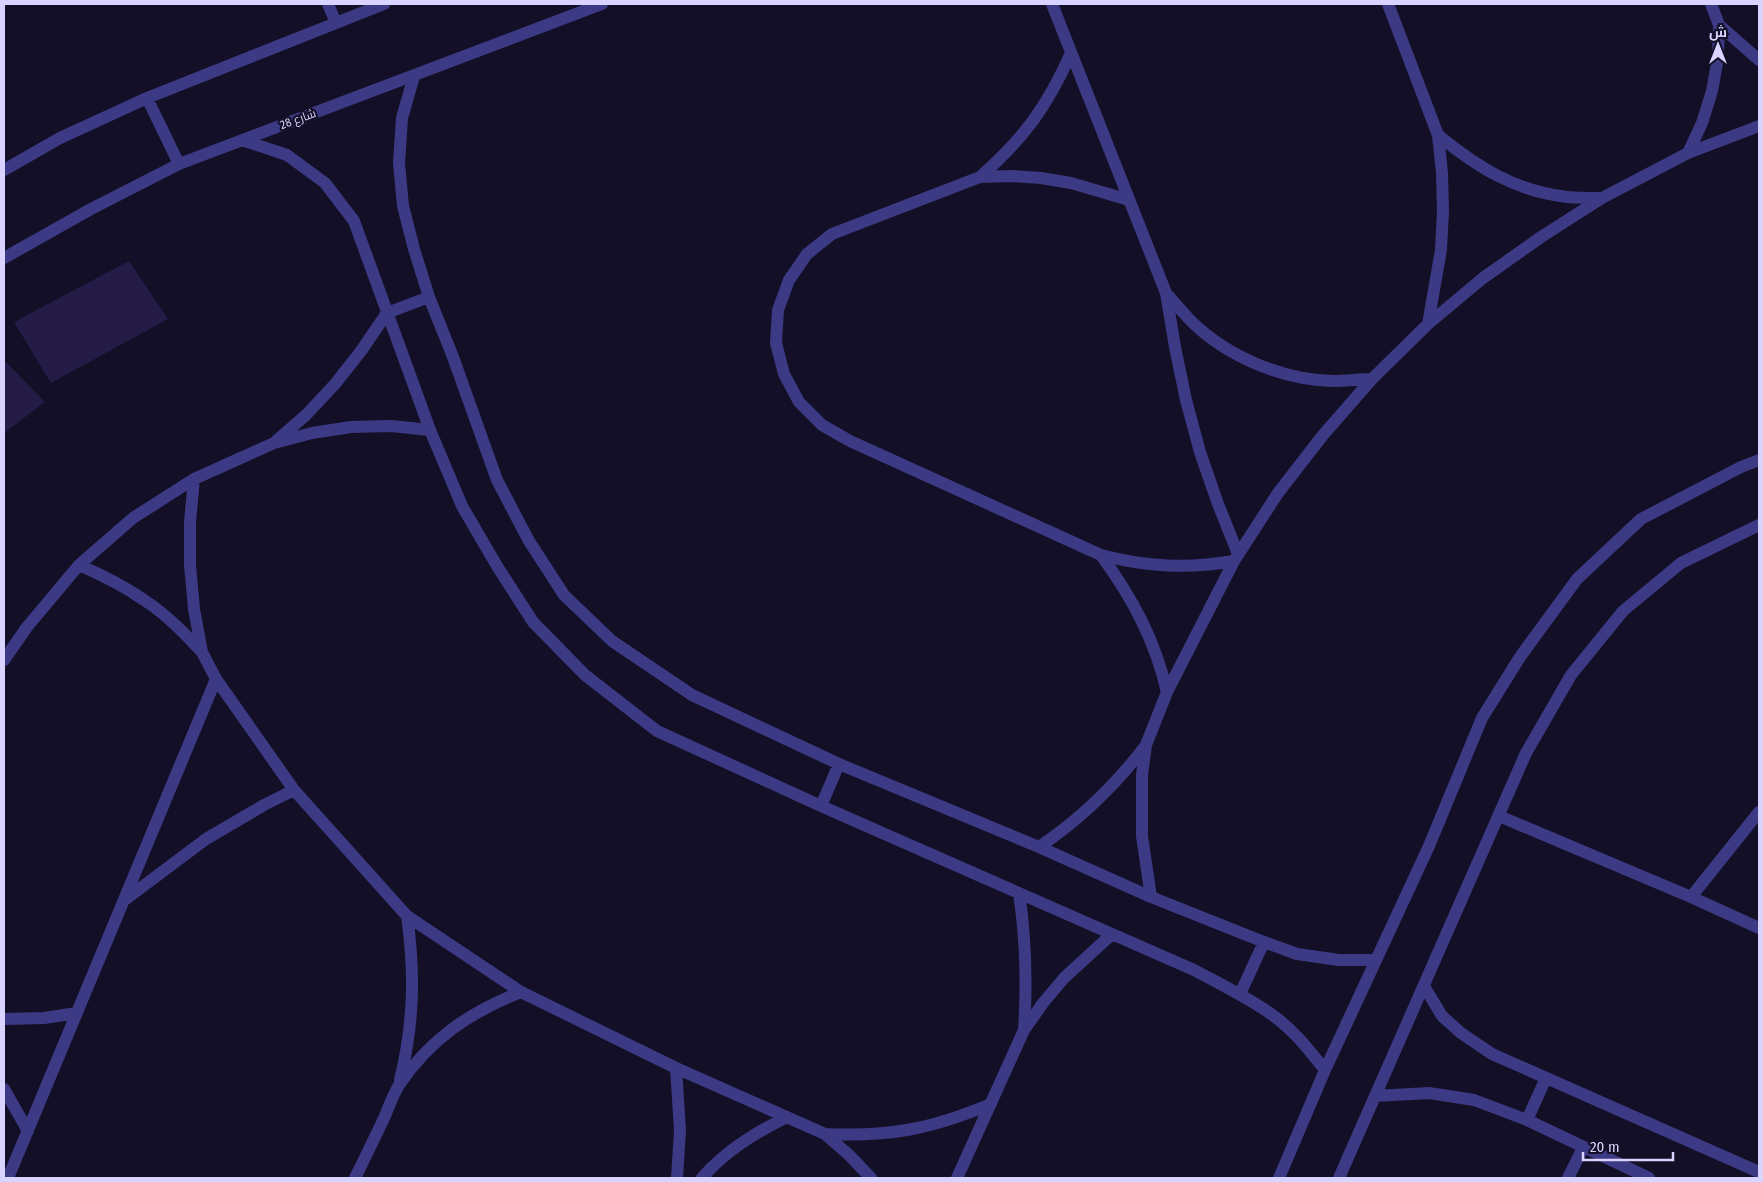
<svg xmlns="http://www.w3.org/2000/svg" width="1763" height="1182" viewBox="0 0 1763 1182" font-family="'Fira Sans Condensed',Cairo,sans-serif">
  <rect width="100%" height="100%" fill="#130f26"/>
  <path fill="#241b47" d="M129 261 168 319 51 383 14 322Z
    M4 360 45 402 4 433Z"/>
  <g fill="none" stroke-linecap="round" stroke-linejoin="round">
    <path stroke="#3d3a85" stroke-width="12" d="M328 4 336 23
      M1052 4 1166 293 1175 347 1186 400 1200 452 1218 504 1238 554
      M1388 4 1438 135 1442 173 1443 211 1441 250 1428 324
      M1719 25 1759 60
      M414 76 402 118 399 163 403 206 414 249 429 297 453 357 497 480 529 541 564 595 612 641 692 695 839 764 1039 847 1151 897 1264 942 1297 954 1339 960H1376
      M147 98 179 164
      M1438 135C1477 167 1515 191 1567 197 1578 198 1590 198 1602 198
      M242 140 287 155 325 183 354 221 430 430 462 506 497 566 533 622 585 675 657 731 821 806 1194 970C1220 984 1247 997 1271 1014 1293 1029 1309 1050 1325 1070
      M1688 153 1702 123 1712 91 1718 58 1719 25 1711 4
      M4 170 60 138 147 98 384 4
      M980 177C1024 138 1047 107 1071 53
      M1129 200 1071 183 1041 178 1011 176 980 177 832 234 807 254 789 280 778 310 776 343 784 374 799 402 822 425 850 441 1101 555C1147 567 1187 569 1234 561
      M4 258 91 209 179 164 602 4
      M1166 293C1175 303 1183 313 1192 322 1228 357 1283 380 1333 381 1346 381 1359 379 1372 379
      M276 441 306 415 335 384 361 351 387 313 429 297
      M194 479 190 522V565L194 609 202 652 216 679 294 790 407 916 521 992 676 1068 825 1134 849 1155 871 1178
      M1101 555C1133 599 1155 640 1167 692
      M79 565C102 575 124 586 144 600 166 614 184 633 202 652
      M4 660 27 627 79 565 133 518 194 479 274 443 312 433 351 427 391 426 430 430
      M821 806 839 764
      M1499 816 1691 897 1759 928
      M1039 847C1082 818 1115 786 1146 745
      M1019 893C1026 939 1027 983 1024 1030
      M1151 897 1142 836V775L1146 745 1167 692 1234 561 1278 493 1323 435 1372 379 1428 324 1483 278 1541 237 1602 198 1688 153 1759 126
      M1691 897 1759 812
      M126 899 206 839 264 805 294 790
      M1424 986 1442 1016 1461 1033 1492 1054 1759 1172
      M1240 994 1264 942
      M4 1019 44 1018 77 1013
      M676 1068 680 1130 677 1178
      M400 1080C414 1023 415 973 407 916
      M4 1089 28 1131
      M1375 1096 1429 1093 1474 1100 1527 1120 1649 1178
      M1527 1120 1546 1078
      M825 1134C890 1137 931 1129 991 1104
      M8 1178 216 679
      M355 1178C365 1158 375 1137 385 1116 389 1106 393 1095 399 1085 430 1039 470 1012 521 992
      M702 1178C725 1151 755 1133 787 1117
      M957 1178 1024 1030 1043 1003 1064 978 1112 934
      M1279 1178 1325 1070 1429 846 1482 718 1520 657 1577 579 1641 519 1741 467 1759 460
      M1339 1178 1526 753 1571 675 1623 611 1681 563 1759 525
      M1568 1178 1583 1148"/>
  </g>
  <g text-anchor="middle" stroke-width="4.5" stroke-linejoin="round" paint-order="stroke">
    <g font-size="12" fill="#d9d4ff" stroke="#130f26">
      <text transform="translate(298 119) rotate(-20)" y="4">شارع 28</text>
    </g>
  </g>
  <rect width="1763" height="1182" fill="none" stroke="#d9d4ff" stroke-width="10"/>
  <g transform="translate(1718 45)" stroke="#130f26" stroke-width="4" paint-order="stroke">
  <path d="M0-4L9 19L0 12L-9 19Z" fill="#d9d4ff"/>
  <text y="-8" font-size="14" font-weight="bold" text-anchor="middle" fill="#d9d4ff">ش</text>
  </g>
  <path d="M1583 1152v8h90v-8" fill="none" stroke="#d9d4ff" stroke-width="2.5"/>
  <text x="1590" y="1152" font-size="15" fill="#d9d4ff" stroke="#130f26" stroke-width="4" paint-order="stroke">20 m</text>
</svg>
